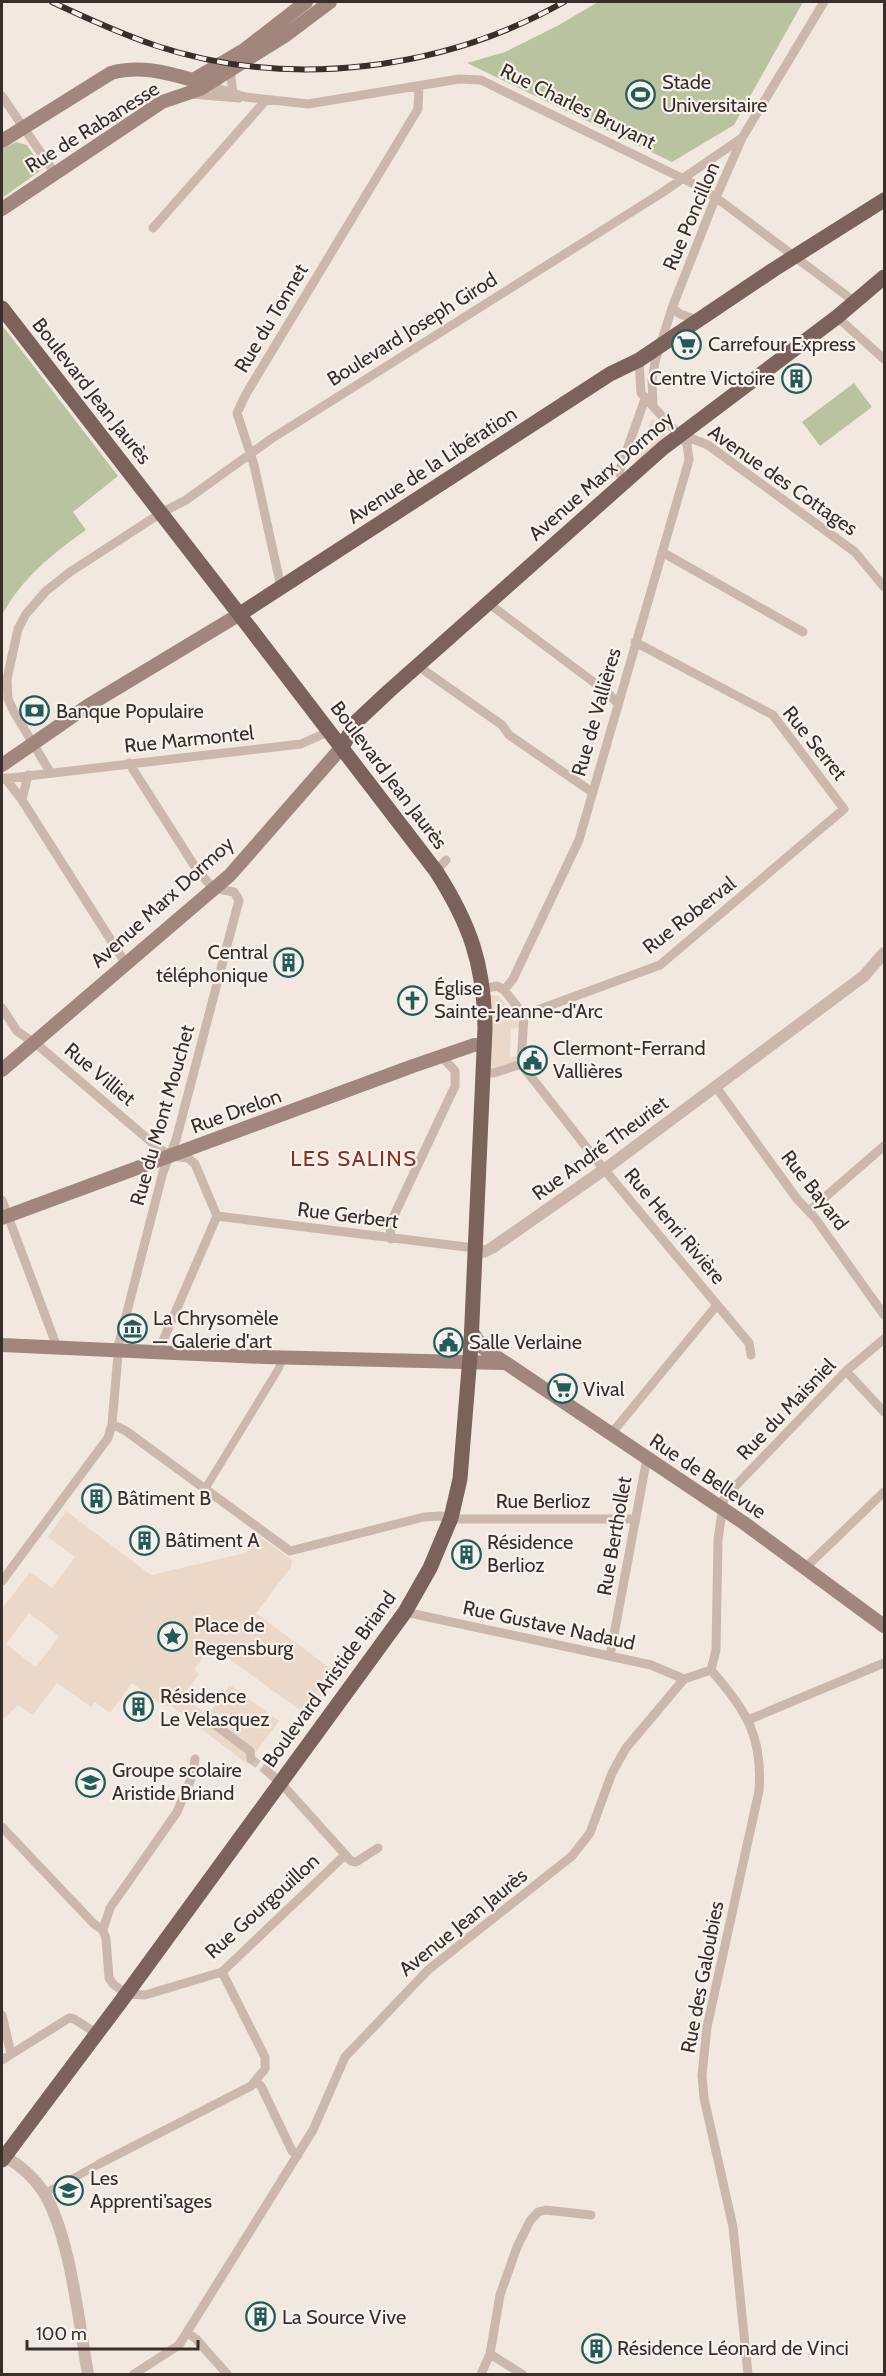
<svg xmlns="http://www.w3.org/2000/svg" width="886" height="2376" viewBox="0 0 886 2376" font-family="Cabin,sans-serif">
  <rect width="100%" height="100%" fill="#f3e8e0"/>
  <path fill="#bac3a0" d="M598 2H803L734 125 672 162 467 63 505 52 559 25Z
    M16 142 27 145 43 169 2 198V149Z
    M2 325 118 476 73 512 86 530C52 554 22 578 2 615Z
    M854 383 872 407 820 446 802 422Z"/>
  <path fill="#ebd8c8" fill-rule="evenodd" d="M652 418 666 435V437L633 466Z
    M490 995 498 996 517 1014 522 1027 511 1029 510 1057 519 1056 514 1062 492 1069 489 1067Z
    M66 1511 151 1575 245 1553 258 1535 292 1560 291 1567 256 1613 338 1674 307 1715 211 1646 194 1670 199 1674 182 1697 208 1715 230 1685 279 1721 247 1764 170 1705 163 1706 132 1683 110 1713 95 1702 91 1707 57 1683 33 1715 18 1705 2 1720V1609L30 1572 52 1588 75 1557 48 1537ZM29 1613 59 1636 36 1667 6 1644Z"/>
  <g fill="none" stroke-linecap="round" stroke-linejoin="round">
    <path stroke="#cec3bc" stroke-width="9" stroke-dasharray="9 4.5" stroke-linecap="butt" d="M251 1759 267 1771"/>
    <path stroke="#ccb7ac" stroke-width="8" d="M205 1489 279 1368 283 1357
      M72 2179 99 2164
      M44 2193 61 2185"/>
    <path stroke="#ccb7ac" stroke-width="9" d="M230 69 233 94
      M205 84 245 97 308 104 459 79 481 80 696 185 722 202 855 302
      M190 94 239 98
      M2 96 54 172
      M153 228 266 100
      M672 308 680 314 697 320
      M837 317 884 359
      M653 405 652 380 655 362 672 308 711 209 742 138 824 2
      M680 434 708 445 855 552 884 587
      M624 482 619 472 645 399
      M662 552 803 632
      M281 587 254 465 237 413 246 394 418 109 419 86
      M488 603 608 693 617 703
      M419 665 425 671 502 725 509 735 592 792
      M50 772 14 712 8 699 7 679 18 629 26 614 46 591 70 572 161 513 186 500 271 439 660 194 742 138
      M5 778 22 800 126 964
      M2 779 301 744 330 731
      M22 800 28 775
      M436 871 446 860
      M483 989 497 986 504 990 524 1015 521 1064
      M504 990 513 979 579 840 689 460 687 444 641 393 639 360
      M2 1008 17 1031 40 1047 156 1146 170 1156 188 1158 195 1164 217 1216 158 1352
      M524 1015 660 965 844 809 773 715 635 642
      M521 1064 598 1162 749 1343 751 1355
      M484 1072 494 1073 521 1064
      M716 1087 797 1199 815 1218 884 1315
      M2 1200 57 1347
      M809 1211 884 1146
      M217 1216 474 1248
      M391 1239 390 1224 455 1086V1071L442 1057
      M846 1371 884 1412
      M112 1424 126 1431 290 1551 424 1517 440 1516 460 1519H636
      M611 1434 717 1305
      M805 1568 884 1492
      M2 1581 108 1438 112 1424 119 1343 163 1172 176 1140 239 900 234 892 213 888 197 870 129 763
      M405 1612 651 1665 684 1679
      M610 1656 647 1458
      M711 1670C746 1710 763 1736 759 1791L707 2027 702 2075 704 2098 733 2227 748 2374
      M748 1720 884 1663
      M215 1725 250 1751 251 1759
      M267 1771 280 1782 351 1861 356 1862 378 1848
      M2 1827 94 1924 103 1930 106 1939 109 1978 113 1984 126 1994 145 1995 222 1972 345 1855
      M103 1930 110 1908 177 1812 193 1774 195 1759
      M2 2015 11 2054
      M2 2060 69 2018 74 2019 96 2033
      M256 2082 261 2086 292 2151 298 2155
      M99 2164 251 2086 265 2069V2057L222 1972
      M187 2332 196 2339 227 2374
      M490 2354 522 2374
      M134 2374 179 2345 313 2130 345 2057 428 1970 572 1856 590 1833 612 1773 626 1748 684 1679 711 1670 716 1650 718 1540 724 1498 846 1371 884 1339
      M481 2374 490 2354 500 2295 517 2247 530 2221 538 2212 546 2210 591 2215"/>
    <path stroke="#ccb7ac" stroke-width="12" d="M474 1248 484 1252 492 1248 605 1169 864 976 884 953
      M5 2156C19 2165 33 2176 42 2190 70 2231 79 2325 88 2374"/>
    <path stroke="#a0867d" stroke-width="14" d="M2 141 111 73C139 65 165 72 193 80L244 50 306 2
      M2 209 162 102 200 89 286 35 330 2
      M2 765 89 705 240 614
      M2 1070 230 875 342 747
      M2 1218 413 1066 474 1045H485
      M471 1330 482 1347 744 1523 884 1626
      M2 1345 264 1357 503 1363"/>
    <path stroke="#7b635c" stroke-width="15" d="M2 308 246 623 436 871C470 924 484 964 485 1028L471 1344 460 1479 451 1518 430 1568 405 1612 122 2000 2 2160
      M240 614 610 374 639 360 773 270 884 200
      M342 747 357 721 389 691 663 448 837 317 884 277"/>
    <defs>
      <path id="rail" d="M52 2C86 18 121 34 157 46 290 90 443 70 564 2"/>
    </defs>
    <use href="#rail" stroke="#3a2e2b" stroke-width="6"/>
    <use href="#rail" stroke="#faf3ed" stroke-width="4" stroke-dasharray="11" stroke-linecap="butt"/>
  </g>
  <defs>
    <symbol id="stadium-ring" viewBox="-11 -11 22 22"><circle r="9.5" fill="#faf3ed" stroke="#205c59" stroke-width="1.5"/><path d="M0-5a6.5 5 0 1 0 0 10a6.5 5 0 1 0 0-10ZM-3.5-1.8h7v3.6h-7Z" fill="#205c59"/></symbol>
    <symbol id="supermarket-ring" viewBox="-11 -11 22 22"><circle r="9.5" fill="#faf3ed" stroke="#205c59" stroke-width="1.5"/><path d="M-6-5.5h2.5l.6 2H6L4.5 2H-2.5L-4.4-4H-6ZM-1.5 3.2a1.3 1.3 0 1 0 .1 0ZM3 3.2a1.3 1.3 0 1 0 .1 0Z" fill="#205c59"/></symbol>
    <symbol id="building-ring" viewBox="-11 -11 22 22"><circle r="9.5" fill="#faf3ed" stroke="#205c59" stroke-width="1.5"/><path d="M-4-6H4V6H1V3H-1V6H-4ZM-2.5-4.3h1.7v1.8h-1.7ZM.8-4.3h1.7v1.8H.8ZM-2.5-1h1.7V.8h-1.7ZM.8-1h1.7V.8H.8Z" fill="#205c59"/></symbol>
    <symbol id="bank-ring" viewBox="-11 -11 22 22"><circle r="9.5" fill="#faf3ed" stroke="#205c59" stroke-width="1.5"/><path d="M-6-4H6V4H-6ZM0-2.3a2.3 2.3 0 1 0 0 4.6a2.3 2.3 0 1 0 0-4.6Z" fill="#205c59"/></symbol>
    <symbol id="church-ring" viewBox="-11 -11 22 22"><circle r="9.5" fill="#faf3ed" stroke="#205c59" stroke-width="1.5"/><path d="M-1.2-6h2.4v3.5h3.3v2.4h-3.3V6h-2.4V-.1h-3.3v-2.4h3.3Z" fill="#205c59"/></symbol>
    <symbol id="civic-ring" viewBox="-11 -11 22 22"><circle r="9.5" fill="#faf3ed" stroke="#205c59" stroke-width="1.5"/><path d="M-.6-6.5H3V-4.5H.6V-3L4-1V1h2V6H-6V1h2V-1L-.6-3ZM-1.2 2.5V6h2.4V2.5Z" fill="#205c59"/></symbol>
    <symbol id="museum-ring" viewBox="-11 -11 22 22"><circle r="9.5" fill="#faf3ed" stroke="#205c59" stroke-width="1.5"/><path d="M0-6L6-3V-2H-6V-3ZM-5-1h2V3h-2ZM-1-1h2V3h-2ZM3-1h2V3H3ZM-6 4H6V6H-6Z" fill="#205c59"/></symbol>
    <symbol id="sight-ring" viewBox="-11 -11 22 22"><circle r="9.5" fill="#faf3ed" stroke="#205c59" stroke-width="1.5"/><path d="M0-6L1.8-2.2L6-1.7L2.9 1.2L3.7 5.4L0 3.3L-3.7 5.4L-2.9 1.2L-6-1.7L-1.8-2.2Z" fill="#205c59"/></symbol>
    <symbol id="school-ring" viewBox="-11 -11 22 22"><circle r="9.5" fill="#faf3ed" stroke="#205c59" stroke-width="1.5"/><path d="M0-5L7-2L0 1L-7-2ZM-4 1L0 2.5L4 1V4Q0 6-4 4Z" fill="#205c59"/></symbol>
  </defs>
  <g fill-rule="evenodd">
    <use href="#stadium-ring" x="624" y="78" width="33" height="33"/>
    <use href="#supermarket-ring" x="670" y="328" width="33" height="33"/>
    <use href="#building-ring" x="780" y="362" width="33" height="33"/>
    <use href="#bank-ring" x="18" y="694" width="33" height="33"/>
    <use href="#building-ring" x="272" y="946" width="33" height="33"/>
    <use href="#church-ring" x="396" y="984" width="33" height="33"/>
    <use href="#civic-ring" x="516" y="1044" width="33" height="33"/>
    <use href="#museum-ring" x="116" y="1312" width="33" height="33"/>
    <use href="#civic-ring" x="432" y="1326" width="33" height="33"/>
    <use href="#supermarket-ring" x="546" y="1372" width="33" height="33"/>
    <use href="#building-ring" x="80" y="1482" width="33" height="33"/>
    <use href="#building-ring" x="128" y="1524" width="33" height="33"/>
    <use href="#building-ring" x="450" y="1538" width="33" height="33"/>
    <use href="#sight-ring" x="156" y="1620" width="33" height="33"/>
    <use href="#building-ring" x="122" y="1690" width="33" height="33"/>
    <use href="#school-ring" x="74" y="1766" width="33" height="33"/>
    <use href="#school-ring" x="52" y="2174" width="33" height="33"/>
    <use href="#building-ring" x="244" y="2300" width="33" height="33"/>
    <use href="#building-ring" x="580" y="2332" width="33" height="33"/>
  </g>
  <g text-anchor="middle" stroke-width="4.5" stroke-linejoin="round" paint-order="stroke">
    <g font-size="20" fill="#3a2e2b" stroke="#faf3ed" text-anchor="start">
      <text x="662" y="89">Stade<tspan x="662" dy="23">Universitaire</tspan></text>
      <text x="708" y="351">Carrefour Express</text>
      <text x="775" y="385" text-anchor="end">Centre Victoire</text>
      <text x="56" y="718">Banque Populaire</text>
      <text x="268" y="959" text-anchor="end">Central<tspan x="268" dy="23">téléphonique</tspan></text>
      <text x="434" y="995">Église<tspan x="434" dy="23">Sainte-Jeanne-d'Arc</tspan></text>
      <text x="553" y="1055">Clermont-Ferrand<tspan x="553" dy="23">Vallières</tspan></text>
      <text x="153" y="1325">La Chrysomèle<tspan x="153" dy="23">— Galerie d'art</tspan></text>
      <text x="469" y="1349">Salle Verlaine</text>
      <text x="583" y="1396">Vival</text>
      <text x="117" y="1505">Bâtiment B</text>
      <text x="165" y="1547">Bâtiment A</text>
      <text x="487" y="1549">Résidence<tspan x="487" dy="23">Berlioz</tspan></text>
      <text x="194" y="1632">Place de<tspan x="194" dy="23">Regensburg</tspan></text>
      <text x="160" y="1703">Résidence<tspan x="160" dy="23">Le Velasquez</tspan></text>
      <text x="112" y="1777">Groupe scolaire<tspan x="112" dy="23">Aristide Briand</tspan></text>
      <text x="90" y="2185">Les<tspan x="90" dy="23">Apprenti’sages</tspan></text>
      <text x="282" y="2324">La Source Vive</text>
      <text x="617" y="2355">Résidence Léonard de Vinci</text>
    </g>
    <g font-size="20" fill="#3a2e2b" stroke="#faf3ed">
      <text transform="translate(578 106) rotate(26)" y="7">Rue Charles Bruyant</text>
      <text transform="translate(92 127) rotate(-32)" y="7">Rue de Rabanesse</text>
      <text transform="translate(691 216) rotate(-67)" y="7">Rue Poncillon</text>
      <text transform="translate(271 318) rotate(-59)" y="7">Rue du Tonnet</text>
      <text transform="translate(412 329) rotate(-32)" y="7">Boulevard Joseph Girod</text>
      <text transform="translate(92 391) rotate(52)" y="7">Boulevard Jean Jaurès</text>
      <text transform="translate(432 465) rotate(-33)" y="7">Avenue de la Libération</text>
      <text transform="translate(601 476) rotate(-41)" y="7">Avenue Marx Dormoy</text>
      <text transform="translate(783 480) rotate(35)" y="7">Avenue des Cottages</text>
      <text transform="translate(596 712) rotate(-74)" y="7">Rue de Vallières</text>
      <text transform="translate(189 739) rotate(-6)" y="7">Rue Marmontel</text>
      <text transform="translate(815 743) rotate(51)" y="7">Rue Serret</text>
      <text transform="translate(389 775) rotate(53)" y="7">Boulevard Jean Jaurès</text>
      <text transform="translate(162 902) rotate(-42)" y="7">Avenue Marx Dormoy</text>
      <text transform="translate(689 915) rotate(-38)" y="7">Rue Roberval</text>
      <text transform="translate(100 1074) rotate(40)" y="7">Rue Villiet</text>
      <text transform="translate(236 1111) rotate(-20)" y="7">Rue Drelon</text>
      <text transform="translate(162 1115) rotate(-74)" y="7">Rue du Mont Mouchet</text>
      <text transform="translate(600 1148) rotate(-36)" y="7">Rue André Theuriet</text>
      <text transform="translate(815 1190) rotate(52)" y="7">Rue Bayard</text>
      <text transform="translate(348 1215) rotate(7)" y="7">Rue Gerbert</text>
      <text transform="translate(675 1226) rotate(50)" y="7">Rue Henri Rivière</text>
      <text transform="translate(786 1409) rotate(-46)" y="7">Rue du Maisniel</text>
      <text transform="translate(708 1476) rotate(34)" y="7">Rue de Bellevue</text>
      <text x="543" y="1508">Rue Berlioz</text>
      <text transform="translate(614 1536) rotate(-80)" y="7">Rue Berthollet</text>
      <text transform="translate(549 1625) rotate(12)" y="7">Rue Gustave Nadaud</text>
      <text transform="translate(329 1679) rotate(-54)" y="7">Boulevard Aristide Briand</text>
      <text transform="translate(262 1906) rotate(-42)" y="7">Rue Gourgouillon</text>
      <text transform="translate(463 1922) rotate(-39)" y="7">Avenue Jean Jaurès</text>
      <text transform="translate(702 1977) rotate(-79)" y="7">Rue des Galoubies</text>
    </g>
    <g font-size="22" letter-spacing="1.5" fill="#883224" stroke="#faf3ed">
      <text x="354" y="1166">LES SALINS</text>
    </g>
  </g>
  <rect width="886" height="2376" fill="none" stroke="#3a2e2b" stroke-width="6"/>
  <path d="M27 2340v9h171v-9" fill="none" stroke="#3a2e2b" stroke-width="3"/>
  <text x="36" y="2340" font-size="18" fill="#3a2e2b" stroke="#faf3ed" stroke-width="4.5" paint-order="stroke">100 m</text>
</svg>
